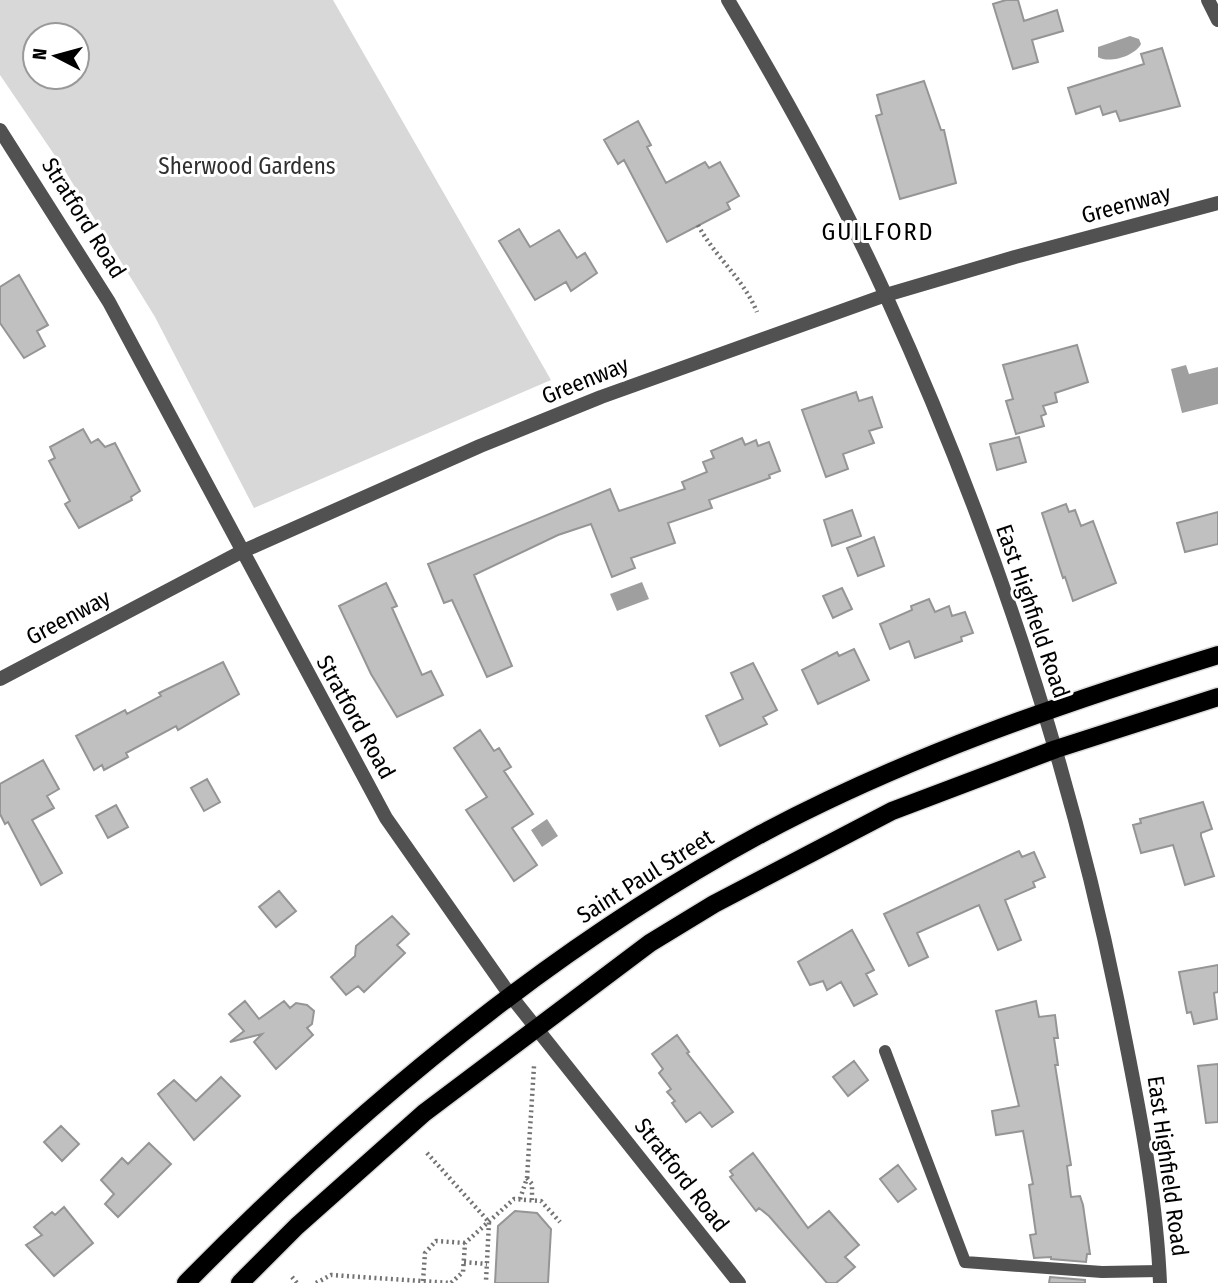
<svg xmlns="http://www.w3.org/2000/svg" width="1218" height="1283" viewBox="0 0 1218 1283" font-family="'Fira Sans Condensed',sans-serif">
  <rect width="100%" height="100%" fill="#fff"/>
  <path fill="#d8d8d8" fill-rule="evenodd" d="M0 0H333L551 380 254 508 155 317 62 166 0 75ZM35 35H77V77H35Z"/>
  <path fill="#9f9f9f" d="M1130 36 1139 39 1141 44C1135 56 1109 64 1098 57V47Z
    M1186 365 1189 374 1218 367V404L1182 413 1171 369Z
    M642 582 649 599 617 611 610 594Z
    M547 819 558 836 542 847 531 830Z"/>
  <path fill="#c0c0c0" stroke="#959595" stroke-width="2" d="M1006 0H1018L1024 21 1057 10 1063 31 1032 40 1038 62 1013 69 993 4Z
    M1162 48 1180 106 1120 121 1116 111 1103 115 1100 106 1076 114 1068 88 1144 64 1141 54Z
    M924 81 941 130H944L956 183 900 199 876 116 882 114 877 95Z
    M638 121 651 145 647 147 666 183 705 162 709 168 720 162 739 196 727 203 730 209 667 242 624 160 618 164 604 140Z
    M519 229 530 247 559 230 577 258 585 253 597 273 571 291 566 282 535 300 499 241Z
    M19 275 48 325 37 331 45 346 24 358 0 323V287Z
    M1077 345 1088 382 1055 393 1057 402 1043 406 1046 414 1041 416 1044 426 1016 434 1006 401 1013 399 1003 365Z
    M856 392 859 401 872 397 882 427 869 431 874 443 843 454 848 469 826 477 802 410Z
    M83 429 91 443 98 439 105 447 115 443 140 491 131 497 132 500 79 528 65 504 70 501 49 461 55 458 50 447Z
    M1019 437 1026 462 997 470 990 444Z
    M742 438 745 445 756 440 758 446 769 442 780 471 769 475 770 478 709 500 712 508 668 523 675 543 631 558 635 568 612 577 591 524 558 535 474 575 512 666 487 677 452 600 444 603 428 564 610 489 619 511 685 489 682 482 707 472 703 462 714 458 711 451Z
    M1066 504 1069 512 1075 510 1081 526 1093 521 1116 583 1073 601 1065 577 1063 578 1042 513Z
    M852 510 861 536 832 546 824 520Z
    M1218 512V544L1185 552 1177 523Z
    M874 537 884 566 858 576 847 548Z
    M386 583 397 606 392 608 422 675 431 671 443 695 397 717 371 674 339 606Z
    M842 588 852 609 833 618 823 596Z
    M929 599 935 612 949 606 952 616 965 612 973 633 961 637 962 641 915 658 909 641 890 649 880 624 912 610 911 606Z
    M854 649 869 680 818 704 802 670 837 652 839 656Z
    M223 662 239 694 178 730 176 726 126 753 128 757 104 770 102 765 94 770 76 736 125 710 127 714 161 696 159 693Z
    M753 663 777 710 763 717 767 724 720 746 706 716 743 699 731 673Z
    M480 730 494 751 499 748 511 767 504 771 533 814 512 828 537 865 514 881 466 810 487 797 454 748Z
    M43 760 59 789 47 796 54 808 32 820 62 873 41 885 8 822 5 824 0 814V784Z
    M207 779 220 802 204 811 191 788Z
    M1203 802 1212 829 1201 833V836L1214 876 1185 885 1173 845 1141 853 1133 825 1141 823 1140 819Z
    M116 805 128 827 108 838 96 816Z
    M1019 851 1022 857 1034 852 1045 877 1033 882 1035 887 1005 900 1021 940 998 950 979 905 917 933 928 957 909 966 884 914Z
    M279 891 296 911 276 927 259 907Z
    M392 916 409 934 397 945 405 953 364 992 358 986 346 995 331 977 355 956 356 946Z
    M852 930 874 970 866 974 877 994 854 1006 841 982 827 990 823 981 810 985 798 962Z
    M1218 965V992L1214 993 1217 1019 1194 1024 1191 1012 1187 1013 1179 972Z
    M245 1001 259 1019 284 1001 290 1008 296 1003 307 1005 314 1011 312 1024 307 1028 313 1035 276 1069 254 1042 262 1034 230 1042 244 1031 229 1014Z
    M1036 1001 1039 1017 1055 1015 1058 1038H1054L1058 1065H1055L1071 1165 1067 1166 1071 1197 1080 1196 1083 1205 1090 1254H1087L1086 1262 1051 1259V1257L1034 1258 1030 1235 1036 1234 1029 1185 1033 1184 1023 1131 996 1135 992 1111 1019 1106 996 1011Z
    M677 1035 689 1052 687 1053 733 1112 712 1127 700 1112 686 1122 672 1103 675 1101 667 1092 671 1089 659 1073 663 1069 652 1054Z
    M854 1061 868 1080 848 1096 833 1077Z
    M1218 1064V1122L1206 1123 1198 1066Z
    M221 1077 240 1096 194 1140 158 1094 174 1080 196 1101Z
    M61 1126 79 1144 62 1161 44 1142Z
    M149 1143 171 1164 118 1217 105 1204 114 1194 101 1180 122 1158 128 1164Z
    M753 1153 808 1228 829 1211 859 1245 845 1257 855 1267 836 1283H827L769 1216 759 1208 756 1211 730 1177 733 1175 730 1171Z
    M898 1165 916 1189 898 1202 880 1179Z
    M64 1207 93 1243 54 1276 26 1245 42 1235 34 1227 52 1212 55 1215Z
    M515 1211 537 1213 551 1229 548 1283H495L498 1226Z
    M1050 1277 1085 1280V1283H1049Z"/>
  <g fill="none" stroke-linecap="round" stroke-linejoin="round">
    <defs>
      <path id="primary" d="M186 1283C356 1110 547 950 761 834 905 757 1062 703 1218 655
        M240 1283 297 1226 424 1113 650 943 714 904 892 811 1056 749 1218 697"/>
    </defs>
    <use href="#primary" stroke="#dbdbdb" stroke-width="21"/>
    <path stroke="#737373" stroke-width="4.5" stroke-dasharray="2 3.5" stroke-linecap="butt" d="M698 225C715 257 743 278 757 312
      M427 1153 489 1222 486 1281
      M527 1178 532 1184V1200
      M520 1199 527 1178 534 1066
      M464 1262 487 1264
      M292 1277 297 1283
      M423 1281 425 1253 436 1241 465 1243
      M316 1283 331 1275 451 1283 463 1272 465 1243 514 1199 541 1201 560 1222"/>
    <path stroke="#515151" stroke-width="12" d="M885 1051 965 1262 1102 1272 1160 1271"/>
    <path stroke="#515151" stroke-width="14" d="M728 0C785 96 840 195 886 296 988 520 1068 758 1117 998 1136 1092 1156 1188 1160 1283
      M1208 0 1218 20
      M0 130 109 302 386 818 510 995 739 1283
      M0 679 241 552 480 446 601 397 886 295 1015 257 1218 203"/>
    <use href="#primary" stroke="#000" stroke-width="18"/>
  </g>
  <g text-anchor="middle" stroke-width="6" stroke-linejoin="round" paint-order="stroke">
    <g font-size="23" fill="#2f2f2f" stroke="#fff">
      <text x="247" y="174">Sherwood Gardens</text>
    </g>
    <g font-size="23" fill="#000" stroke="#fff">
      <text transform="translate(1126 204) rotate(-15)" y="8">Greenway</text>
      <text transform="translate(84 218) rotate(58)" y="8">Stratford Road</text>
      <text transform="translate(585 380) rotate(-22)" y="8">Greenway</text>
      <text transform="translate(1033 611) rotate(71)" y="8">East Highfield Road</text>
      <text transform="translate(68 617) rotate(-28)" y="8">Greenway</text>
      <text transform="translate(356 717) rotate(61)" y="8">Stratford Road</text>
      <text transform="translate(645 876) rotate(-32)" y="8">Saint Paul Street</text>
      <text transform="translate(1168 1166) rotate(82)" y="8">East Highfield Road</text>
      <text transform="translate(682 1175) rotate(52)" y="8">Stratford Road</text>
    </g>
    <g font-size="24" letter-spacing="2" fill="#000" stroke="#fff">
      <text x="878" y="240">GUILFORD</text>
    </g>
  </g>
  <g transform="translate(56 56) rotate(276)"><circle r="33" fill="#ffffff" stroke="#999999" stroke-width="2"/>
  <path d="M0-5L12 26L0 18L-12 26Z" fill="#000000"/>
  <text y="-10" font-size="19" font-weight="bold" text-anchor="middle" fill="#000000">N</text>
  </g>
</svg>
